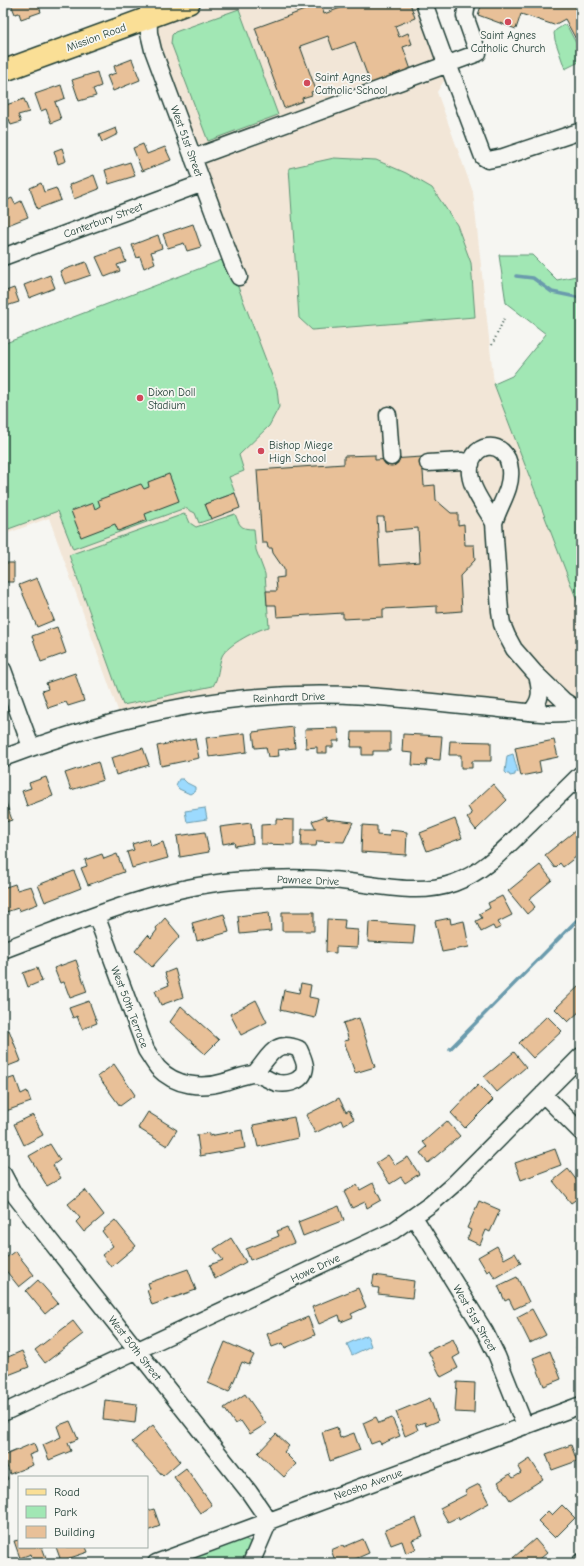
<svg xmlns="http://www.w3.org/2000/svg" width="584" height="1566" viewBox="0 0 584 1566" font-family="'Comic Neue',sans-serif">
  <rect width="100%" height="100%" fill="#f6f6f2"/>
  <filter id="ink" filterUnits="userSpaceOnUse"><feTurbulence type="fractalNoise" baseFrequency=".025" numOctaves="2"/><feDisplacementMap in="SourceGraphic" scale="8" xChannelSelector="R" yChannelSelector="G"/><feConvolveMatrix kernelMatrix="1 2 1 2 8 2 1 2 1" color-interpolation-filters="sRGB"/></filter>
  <g filter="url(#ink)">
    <path fill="#f2e6d7" d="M213 3H417L445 79 437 92 473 192 494 384 581 611V708L351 693 120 716 49 518 3 535V344L233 256 156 38V28L159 24 168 19Z"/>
    <path fill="#a1e7b4" stroke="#609274" d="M239 9 278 115 208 141 171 43 172 35 175 32Z
      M564 25 567 26 576 43 581 41V61L565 69 555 40 554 33 556 30Z
      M334 158 376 160 406 173 432 188 457 225 471 263 475 317 312 330 299 318 289 168Z
      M499 255H532L557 280 581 275V611L494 384 512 376 546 334 506 303Z
      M227 258 277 389 279 407 269 426 239 455 244 471 229 477 235 493 205 504 211 519 199 523 195 513 185 508 73 549 58 511 3 531V344Z
      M184 514 187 516 190 523 196 527 235 514C240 526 240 529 254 529L256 550 265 574 269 627C258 629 227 645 222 656 218 666 219 677 213 686L123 705 69 555Z
      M245 1539 251 1542 252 1553 243 1563H178Z"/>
    <path fill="#9cdafe" stroke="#6a9bad" d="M513 754 518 772 515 773V775L510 776 509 774H507L505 772 507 756Z
      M179 779H183L187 783 195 787V791L190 794 179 789 176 785Z
      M205 808 207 819 187 822 185 811Z
      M367 1335 371 1346 352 1355 347 1344Z"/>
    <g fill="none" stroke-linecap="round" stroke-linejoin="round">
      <path stroke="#6a9bad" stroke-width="3.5" d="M516 276 533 278 552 292 581 298
        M450 1049 581 916"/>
    </g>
    <path fill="#e8c098" stroke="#1f3d34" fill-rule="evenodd" d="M13 3 15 4 40 3H38L41 12 21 19 19 13 15 14 11 4Z
      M354 3H410L415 18 395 26 399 37 408 33 412 44 403 47 411 70 371 85 355 42 333 50 328 36 300 46 316 90 311 92 312 95 302 98 303 101 284 108 255 28 321 4 324 14Z
      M482 3H529L536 7 537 3 550 7 557 3H581V41L578 43 565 19 554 25 521 14 516 29 478 15Z
      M132 59 140 80 113 91 107 76 116 73 114 66Z
      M97 72 101 86 93 89 96 96 79 101 72 80Z
      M61 85 65 98 55 102 61 119 51 123 46 109 41 111 35 94Z
      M24 99 29 112 18 115 21 122 11 125 9 119 4 121 3 106Z
      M116 128 118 134 102 142 99 135Z
      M143 144 147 154 165 147 171 160 142 171 133 148Z
      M62 148 66 161 58 164 54 151Z
      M130 162 135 176 109 184 105 170Z
      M94 175 99 189 74 199 69 185Z
      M41 183 44 192 56 188 61 200 37 209 30 188Z
      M12 198 15 204 21 201 28 217 3 227V202Z
      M193 224 201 247 187 251 184 243 168 248 163 234Z
      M158 235 162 248 151 252 155 263 144 268 140 257 137 258 132 245Z
      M121 248 126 262 117 265 120 271 105 277 96 257Z
      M86 262 91 275 65 284 60 271Z
      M50 275 55 288 29 298 24 285Z
      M14 288 19 302 3 307V292Z
      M375 455V460L422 457 424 486 435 485 436 500 451 513H458V525L464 524 465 545H474L475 560 460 576 462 611 437 613V606L383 609V617L343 619V613L277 617 276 605H267L266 591H277L276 578 284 577V569L273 553 272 548H268L267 543H262L257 470 344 464V456ZM377 517H384L385 531 418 528 420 562 380 565Z
      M169 474 179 501 145 514 147 520 118 531 115 524 81 537 71 511 93 503 95 509 100 506 98 500 141 484 144 489 149 487 148 482Z
      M235 493 240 508 211 519 205 504Z
      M3 563H14V582H3Z
      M37 578 54 620 37 627 19 585Z
      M57 627 66 653 41 662 32 636Z
      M75 673 84 701 68 706 66 702 48 708 42 691 48 689 46 683Z
      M293 727 295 748 278 750 279 756 268 757 266 747 255 748 253 732Z
      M338 728 339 741H333V747H327V753H317V747L306 748 305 729Z
      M352 732H390V751H373V755H362V747H351Z
      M245 733 247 752 209 757 206 738Z
      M403 734 442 736 440 760 427 759 426 766 412 765 413 753 402 752Z
      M195 738 199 758 161 766 157 746Z
      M554 740 558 757 539 761 541 772 521 776 515 748Z
      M450 741 491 742V761H472V768H461V755H449Z
      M143 748 149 765 116 775 111 758Z
      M98 762 103 780 71 790 65 773Z
      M46 777 53 796 27 806 22 791 31 788 29 783Z
      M493 784 507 800 476 830 467 818 472 814 468 807Z
      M3 794 12 820 3 823Z
      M326 816 327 819 353 822 344 842 317 841 316 846H301L302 829H316L312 821Z
      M276 819 294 820V845L261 844V825L276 824Z
      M455 819 462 838 427 851 420 833Z
      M251 823 253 843 235 846 234 842 223 844 220 827Z
      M362 825 377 826V835L389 836 390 830 407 832 406 855 361 852Z
      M581 826V853L563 867 560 863 555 868 545 855Z
      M205 832 209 852 180 857 177 836Z
      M149 839 151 846 163 842 168 858 132 868 127 852 134 850 132 844Z
      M102 854 104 859 117 854 124 872 88 885 81 868 87 866 85 860Z
      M540 865 552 880 529 899 535 907 527 914 508 891Z
      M74 871 81 888 45 902 38 885Z
      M15 884 17 890 31 886 38 904 19 911 18 908 3 913V888Z
      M502 896 512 915 498 922 501 927 495 930 493 926 481 932 476 921 482 918 479 914 490 908 488 903Z
      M269 912 271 931 240 934 238 916Z
      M282 912H314V931H282Z
      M224 914 229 932 197 941 192 923Z
      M165 918 180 936 152 967 135 951 148 935 151 938 157 930 156 928Z
      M450 918 451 924 464 921 469 947 442 952 435 921Z
      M327 919 345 920 344 929 358 930 357 948 336 947V953L326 952Z
      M369 922 415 925 413 944 368 942Z
      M76 960 87 992 70 998 64 982 60 983 54 968Z
      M37 968 42 981 28 987 23 973Z
      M175 969 183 997 161 1005 155 991 169 985 165 973Z
      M301 983 311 985 309 997 319 999 315 1018 280 1010 284 990 299 993Z
      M581 984V1010L568 1022 555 1009Z
      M256 1000 267 1022 241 1035 230 1014Z
      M89 1001 97 1023 82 1029 77 1016 73 1018 69 1008Z
      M181 1006 219 1040 205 1054 170 1022Z
      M547 1016 562 1031 533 1058 519 1043Z
      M359 1018 375 1067 355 1073 344 1041 349 1040 343 1023Z
      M9 1030 21 1061 3 1068V1032Z
      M514 1052 526 1067 497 1092 484 1077Z
      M114 1064 135 1095 120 1106 98 1076Z
      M15 1077 21 1094 27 1091 31 1102 6 1111 3 1102V1081Z
      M478 1085 493 1100 465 1128 451 1113Z
      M339 1098 346 1112 349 1110 354 1119 343 1125 341 1120 315 1133 306 1115Z
      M148 1112 177 1130 167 1146 138 1128Z
      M33 1115 43 1135 24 1145 14 1124Z
      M294 1117 298 1138 258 1147 253 1125Z
      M447 1121 460 1136 428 1163 420 1153 427 1147 423 1142Z
      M242 1130 245 1148 200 1156 197 1135 209 1133V1136Z
      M50 1144 60 1160 53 1165 61 1178 47 1186 29 1156Z
      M555 1149 561 1165 521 1180 515 1163Z
      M388 1155 395 1165 408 1157 419 1174 405 1183 401 1177 390 1184 376 1163Z
      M568 1169 581 1186V1196L571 1203 553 1181Z
      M373 1183 381 1200 367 1208 365 1202 352 1208 344 1192 357 1185 360 1190Z
      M85 1190 104 1215 84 1232 76 1222 80 1218 68 1204Z
      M479 1201 500 1210 490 1232 486 1230 480 1245 467 1239 471 1230 467 1228Z
      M339 1206 344 1220 303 1236 298 1222Z
      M115 1220 136 1246 111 1267 102 1255 113 1246 102 1231Z
      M287 1227 294 1243 250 1260 246 1249 279 1236 277 1231Z
      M231 1238 246 1262 215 1279 210 1265 223 1260 214 1249Z
      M497 1246 504 1259 515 1253 521 1263 495 1278 490 1270 487 1272 478 1257Z
      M15 1251 34 1275 19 1287 3 1267V1260Z
      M188 1269 196 1290 152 1305 147 1290 150 1289 148 1283Z
      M374 1275 414 1281 412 1298 378 1294 379 1288 372 1287Z
      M517 1277 529 1302 514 1309 509 1299 505 1301 498 1286Z
      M38 1280 58 1303 45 1314 26 1291Z
      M358 1288 366 1307 351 1314 353 1317 341 1322 339 1315 319 1324 312 1307Z
      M532 1309 546 1335 530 1343 517 1317Z
      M308 1317 315 1335 285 1348 283 1343 272 1347 267 1334Z
      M73 1321 83 1334 45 1363 35 1350Z
      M453 1339 460 1354 453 1358 458 1368 441 1377 428 1351Z
      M225 1342 254 1355 249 1365 242 1362 229 1392 208 1383Z
      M581 1345V1361L576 1347Z
      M22 1351 29 1367 3 1377V1354L7 1353 8 1357Z
      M550 1351 561 1379 544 1386 533 1358Z
      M457 1382 475 1383 474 1413 455 1412Z
      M245 1394 266 1424 250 1434 241 1421 235 1424 224 1408Z
      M430 1398 438 1421 426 1426 425 1422 416 1425 418 1430 405 1436 396 1412Z
      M105 1400 137 1404 135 1423 103 1419Z
      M376 1417 379 1423 392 1418 400 1436 381 1444 379 1441 371 1444 363 1423Z
      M70 1421 78 1439 68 1443 71 1451 49 1460 43 1445 61 1437 57 1426Z
      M153 1425 180 1461 163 1476 132 1442Z
      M337 1427 340 1438 354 1433 360 1450 330 1461 322 1432Z
      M276 1434 289 1446 284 1452 296 1464 284 1477 258 1453Z
      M34 1443 37 1452 29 1455 33 1465 10 1474 3 1456Z
      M571 1445 577 1461 552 1470 546 1454Z
      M530 1459 543 1479 510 1500 498 1482 510 1474 513 1478 521 1473 518 1467Z
      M3 1467 8 1479 3 1482Z
      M186 1468 212 1505 200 1513 174 1477Z
      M581 1479V1490L576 1484Z
      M479 1484 489 1503 459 1520 458 1517 448 1522 440 1508 467 1494 465 1491Z
      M562 1505 575 1518 555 1538 538 1521 548 1511 552 1515Z
      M154 1509 160 1526 147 1531V1511Z
      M416 1518 423 1536 412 1540 416 1549 406 1553 402 1541 391 1545 385 1530Z
      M363 1539 369 1553 346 1563H336L331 1550 343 1545 344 1547Z
      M535 1539 547 1553 535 1563H507Z
      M19 1540V1547H42L48 1563H34L31 1554 20 1558 14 1541Z
      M56 1547H86L88 1552 61 1561Z
      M430 1557 434 1563H420V1562Z
      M9 1558 11 1563H3V1560Z"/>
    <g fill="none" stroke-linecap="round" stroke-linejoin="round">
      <defs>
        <path id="minor" d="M148 3 149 33 153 50 232 262 239 277
          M424 3 444 58 450 69 483 157 488 160 503 157 581 131
          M193 158 478 53 465 16 467 3
          M3 257 203 183
          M388 415 391 457
          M428 463 462 461 471 464
          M494 523C486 508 472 491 470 474 467 442 507 435 510 470 512 489 499 505 494 523L500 611 502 624 507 636 514 649 534 672 564 701 581 712
          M3 670 31 747
          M531 712C542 699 541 692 537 675
          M3 758C123 713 238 688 367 696 408 699 450 704 491 708 520 711 551 717 581 711
          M96 915 146 1050C150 1056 154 1063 158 1068 175 1086 202 1089 224 1082 232 1080 246 1074 254 1074 261 1074 269 1081 277 1083 289 1085 304 1081 305 1067 305 1061 301 1054 299 1049 273 1038 269 1059 254 1074
          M3 950C83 920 163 884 249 880 277 878 304 877 332 880 371 883 416 897 454 883 485 872 506 847 529 825 546 808 564 791 581 774
          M543 1094 581 1132
          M3 1174 13 1193 41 1229 249 1492 269 1521 251 1563
          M414 1217 485 1332 497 1356 525 1426
          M3 1413 393 1231 431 1204 454 1184 581 1056
          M156 1563 581 1405
          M580 1563 581 1562"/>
        <path id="major" d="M3 71 189 3"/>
      </defs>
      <use href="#minor" stroke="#1f3d34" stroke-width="19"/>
      <use href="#major" stroke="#1f3d34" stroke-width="24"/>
      <path stroke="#1f3d34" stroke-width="2" stroke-dasharray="1 3" stroke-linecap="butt" d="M295 9 296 13
        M492 345 504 319"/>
      <use href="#minor" stroke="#f6f6f2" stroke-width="16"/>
      <use href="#major" stroke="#fadf96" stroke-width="21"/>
    </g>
  </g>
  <g fill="#d1495b" stroke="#f6f6f2" stroke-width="1.5">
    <circle cx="508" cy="22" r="4"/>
    <circle cx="307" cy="83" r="4"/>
    <circle cx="140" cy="398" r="4"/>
    <circle cx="261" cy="451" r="4"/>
  </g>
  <g text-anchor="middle" stroke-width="3.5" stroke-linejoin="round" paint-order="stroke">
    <g font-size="11" fill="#1f3d34" stroke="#f6f6f2" text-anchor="start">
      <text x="508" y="39" text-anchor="middle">Saint Agnes<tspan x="508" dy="13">Catholic Church</tspan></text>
      <text x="315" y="81">Saint Agnes<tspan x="315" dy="13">Catholic School</tspan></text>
      <text x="148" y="396">Dixon Doll<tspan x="148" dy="13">Stadium</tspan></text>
      <text x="269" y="449">Bishop Miege<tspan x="269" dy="13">High School</tspan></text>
    </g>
    <g font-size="11" fill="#1f3d34" stroke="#f6f6f2">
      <text transform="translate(96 37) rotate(-20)" y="4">Mission Road</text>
      <text transform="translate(187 141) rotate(70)" y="4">West 51st Street</text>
      <text transform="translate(103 220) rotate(-20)" y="4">Canterbury Street</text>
      <text transform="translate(289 697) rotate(-2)" y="4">Reinhardt Drive</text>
      <text transform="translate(308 880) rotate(2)" y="4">Pawnee Drive</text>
      <text transform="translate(130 1007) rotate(69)" y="4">West 50th Terrace</text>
      <text transform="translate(315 1268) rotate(-25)" y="4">Howe Drive</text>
      <text transform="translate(475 1318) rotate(60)" y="4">West 51st Street</text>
      <text transform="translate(135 1348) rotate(52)" y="4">West 50th Street</text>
      <text transform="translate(368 1484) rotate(-20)" y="4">Neosho Avenue</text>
    </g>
  </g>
  <rect width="584" height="1566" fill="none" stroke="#f6f6f2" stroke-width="16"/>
  <rect x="8" y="8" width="568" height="1550" fill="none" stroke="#1f3d34" stroke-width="1.5" filter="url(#ink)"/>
  <rect x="18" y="1476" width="130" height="72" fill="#f6f6f2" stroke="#a0aca6"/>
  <rect x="26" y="1489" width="20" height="6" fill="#fadf96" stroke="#a0aca6"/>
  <text x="54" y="1496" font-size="12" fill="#1f3d34">Road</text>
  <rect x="26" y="1506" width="20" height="12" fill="#a1e7b4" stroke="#a0aca6"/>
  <text x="54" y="1516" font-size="12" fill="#1f3d34">Park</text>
  <rect x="26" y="1526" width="20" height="12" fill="#e8c098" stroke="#a0aca6"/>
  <text x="54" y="1536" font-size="12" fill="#1f3d34">Building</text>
</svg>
